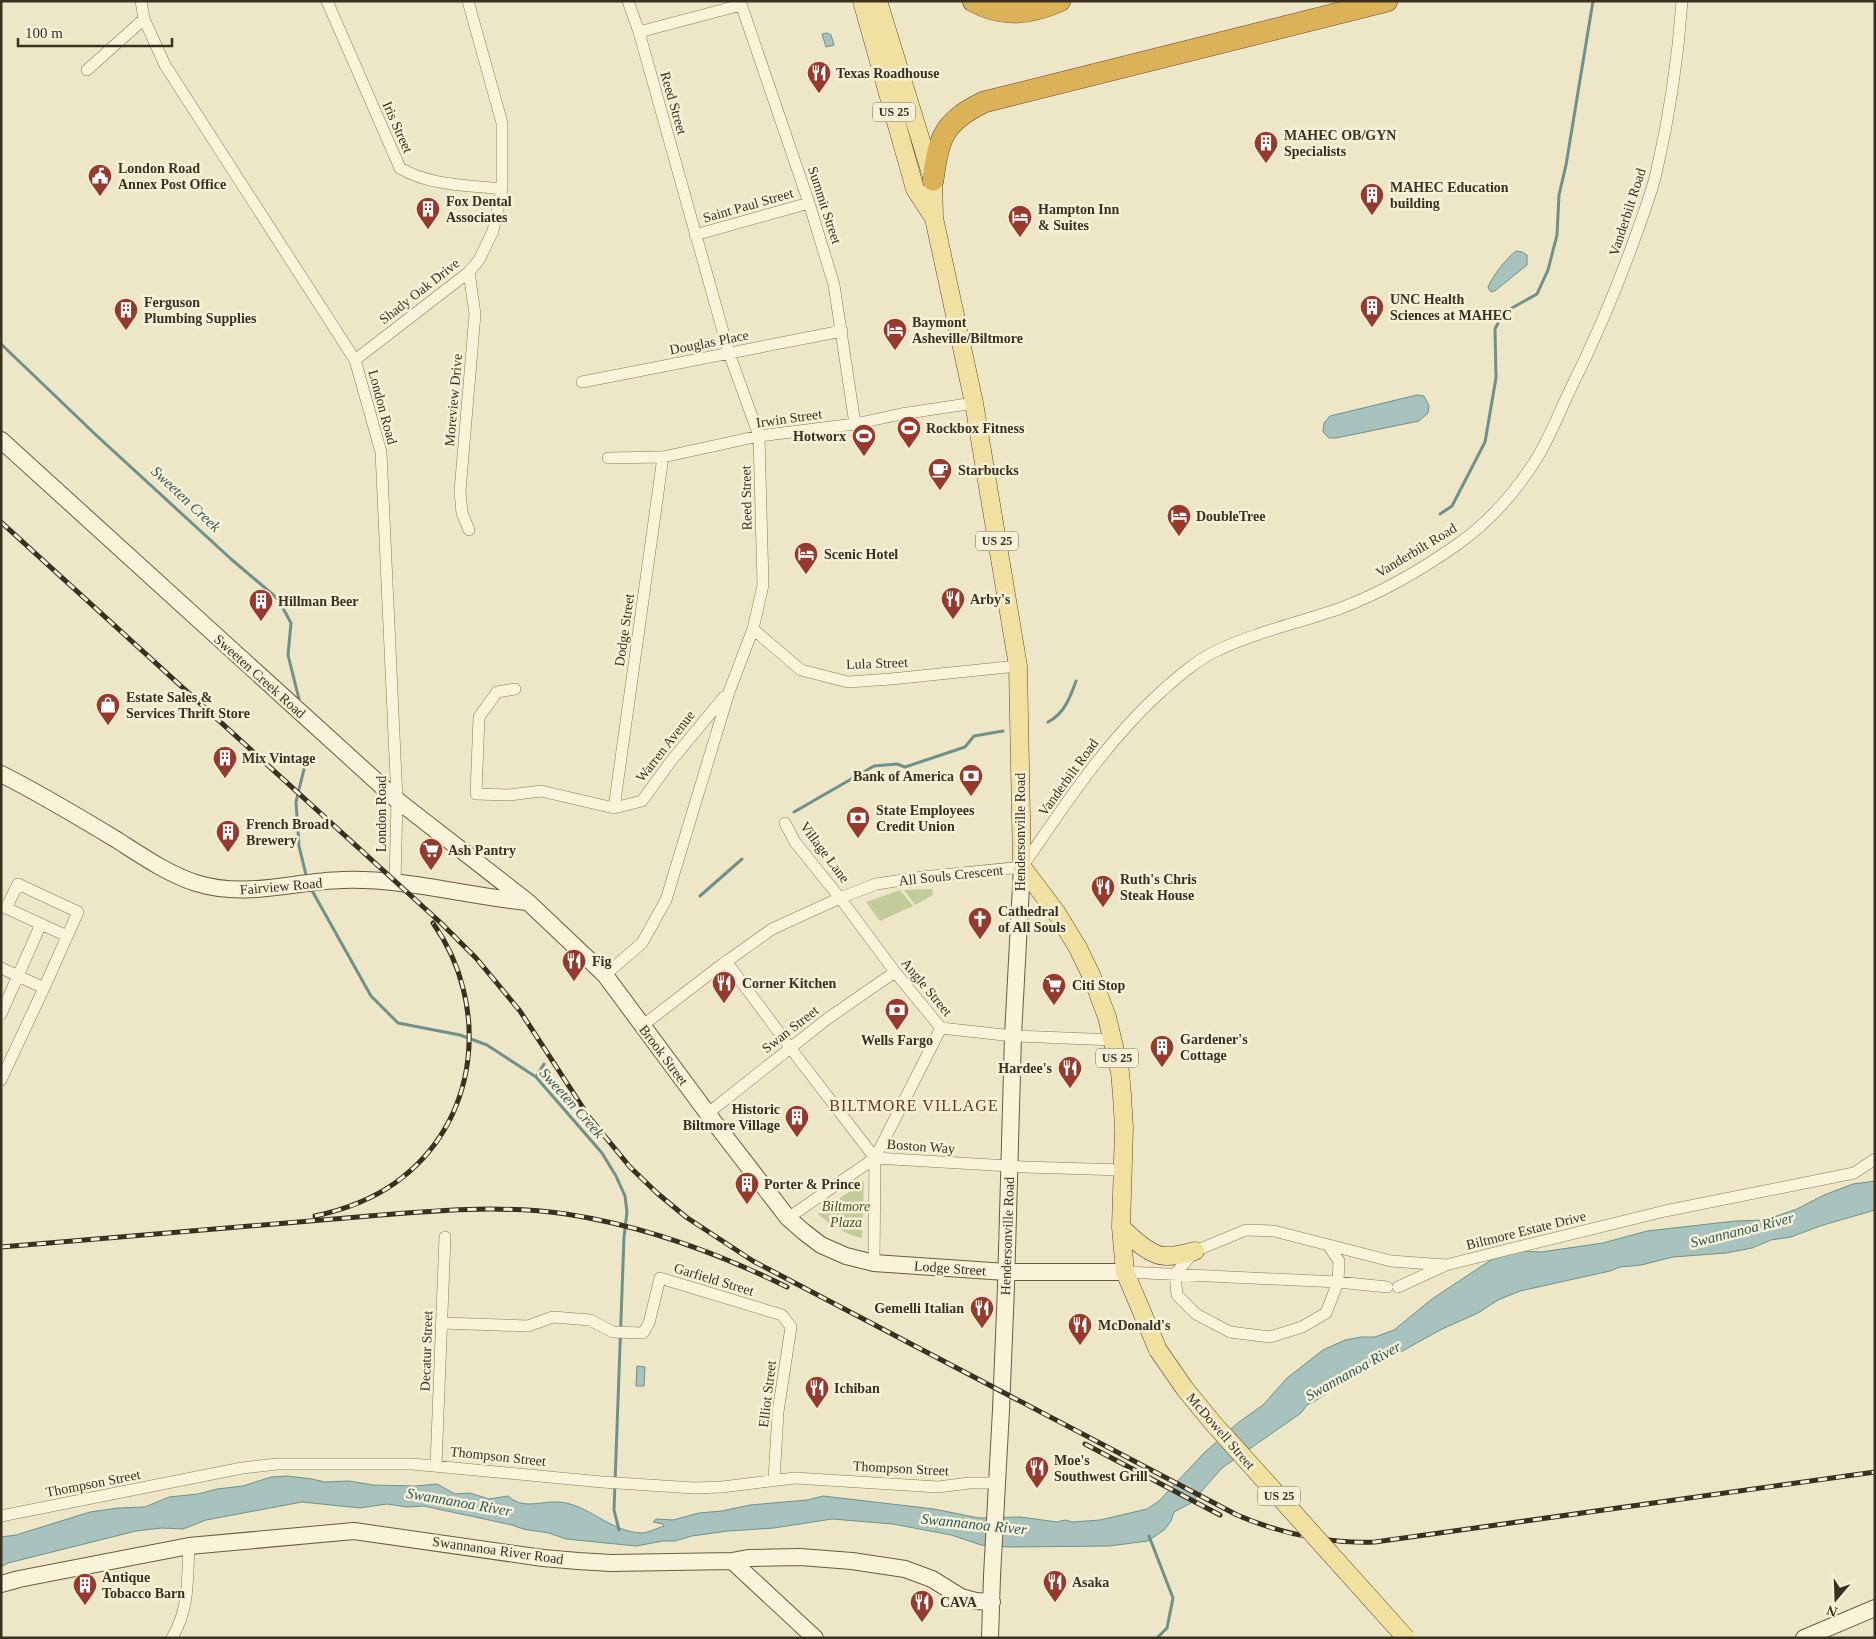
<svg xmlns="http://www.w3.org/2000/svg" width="1876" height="1639" viewBox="0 0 1876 1639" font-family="'Times New Roman',serif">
  <rect width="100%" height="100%" fill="#eee7c7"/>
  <path fill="#c1cc9a" d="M932 889 933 895 915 905 904 890Z
    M900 890 913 906 880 921 866 902Z
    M864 1181 862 1238C844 1234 832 1226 818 1214Z"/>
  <path fill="#a8c2bd" stroke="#6e918c" d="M827 33 831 35 834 45 826 47 822 34Z
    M1516 251 1522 252 1527 255V265L1496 290 1492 292 1490 291 1488 287C1494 274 1505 260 1516 251Z
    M1417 395 1424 396 1429 406 1428 413 1419 421 1336 438H1329L1323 432 1324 423 1330 416Z
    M1875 1181V1210L1820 1226 1791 1237 1771 1240 1752 1248 1726 1253 1673 1257 1641 1265 1620 1267 1610 1271 1520 1291 1498 1300 1478 1313 1442 1329 1395 1355 1366 1364 1351 1373 1320 1398 1307 1405 1301 1413 1222 1468 1191 1503 1174 1512 1171 1521 1164 1530 1148 1541 1109 1546 1009 1547 981 1545 951 1535 893 1524 832 1519 774 1528 728 1531 692 1536 675 1541H663L636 1546 566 1539 549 1533 523 1529 512 1525 424 1506 407 1507 387 1504 360 1508 302 1502 206 1520 183 1529 162 1528 136 1531 8 1563 1 1567V1537L16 1535 90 1512 118 1508 145 1507 169 1497 198 1494 217 1489 243 1486 271 1477 287 1476 312 1479 325 1482 349 1481 373 1485 416 1486 437 1484 455 1494 470 1493 489 1499 508 1496C523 1510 540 1501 559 1502 588 1504 610 1532 642 1533 648 1533 657 1528 664 1526L663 1524 653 1522 656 1519 673 1520 699 1513 722 1511 750 1505 807 1500 823 1496 934 1509 979 1518 1021 1517 1057 1522 1065 1520 1073 1522 1100 1520 1147 1509 1159 1501 1204 1453 1239 1422 1263 1405 1287 1378 1323 1350 1345 1340 1361 1337H1375L1394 1330 1432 1299 1506 1250 1541 1252 1603 1243 1647 1231 1735 1221 1765 1220 1797 1209 1824 1195 1853 1184Z
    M637 1366 645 1367 644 1386H636Z"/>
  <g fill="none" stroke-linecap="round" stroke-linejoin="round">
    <path stroke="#6e918c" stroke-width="3" d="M1 344 96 435 231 559 278 599 291 623 288 655 299 699
      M1440 514 1452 506 1485 442 1496 378 1495 329 1503 313 1537 294 1548 270 1557 235 1559 195 1566 165 1593 1
      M1048 722C1064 714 1070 698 1076 681
      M304 769 296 802 299 846 307 879
      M794 812 874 766 897 764 905 767 965 747 974 736 1003 731
      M310 887 371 996 398 1023 460 1035 487 1045 536 1077 602 1153 616 1176 625 1196 627 1212 624 1237 614 1510 619 1530
      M700 896 742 859
      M536 1077 544 1064
      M1149 1536 1173 1598 1167 1628 1157 1638"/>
    <defs>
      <path id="street" d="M141 1 144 19 165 65 355 360 381 452 397 800 395 882
        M327 1 400 168C430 186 468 185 502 189
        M740 1 809 203 834 285 855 424
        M639 32 741 5
        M87 70 144 19
        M695 235 809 203
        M355 360 469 272 479 260 493 231 502 189V123L468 1
        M582 382 842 331
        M608 458 663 457 759 436 855 424 901 414 974 403
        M469 530 462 513 460 491 475 314 469 272
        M753 629 801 670 848 682 891 679 1018 666
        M515 689 497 692 479 717 476 794 509 795 541 791 614 808 642 801 671 761 724 697
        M614 808 663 457
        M785 823 795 842 840 898 895 972 941 1028 1013 1036 1114 1040
        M726 961 798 1058 875 1158 1025 1167 1122 1170
        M1 968 44 988 1 1080
        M605 975 642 943 666 900 729 692 753 629 763 585 759 436 729 353 639 32 628 1
        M44 988 78 912 18 884 6 908 67 936
        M1 1014 41 924
        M642 1026 716 969 772 929 840 898 876 884 923 877 1022 867C1065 805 1106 741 1163 690 1179 676 1196 661 1214 652 1255 632 1299 623 1341 608 1381 593 1424 568 1458 544 1489 522 1517 490 1537 458 1550 437 1559 413 1570 390 1595 340 1617 288 1636 235 1643 215 1651 194 1656 174 1669 118 1678 59 1682 1
        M707 1114 827 1019 895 972
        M788 1218 875 1158
        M1328 1245 1339 1261 1338 1282 1326 1313 1302 1327 1270 1337 1230 1332 1196 1314 1177 1295 1175 1274 1195 1251 1246 1230 1274 1231 1391 1261 1446 1265
        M874 1263 875 1158 941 1028
        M1125 1272 1338 1282 1387 1287
        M1398 1287 1446 1265 1506 1250 1665 1211 1854 1173 1875 1159
        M442 1323 528 1326 553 1317 590 1320 613 1332 643 1333 649 1323 660 1278 782 1315 791 1327 778 1412 774 1480
        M436 1465 445 1237
        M1 1516 242 1468 277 1464H412L602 1482 694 1488 722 1487 795 1478 938 1487 969 1483H996
        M172 1638C190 1607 187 1580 189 1546"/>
      <path id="secondary" d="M1 440 397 800 528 902 605 975 714 1122 788 1218 804 1232 821 1245 846 1256 874 1263 1006 1272H1125
        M1 774C41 794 79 817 117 840 142 856 168 874 196 883 247 899 293 881 343 880 405 878 466 896 527 902
        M732 1561 815 1638
        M1 1584 19 1579 189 1546 354 1531 543 1558 578 1561 611 1563 732 1561 748 1558 800 1557 852 1561 905 1569 932 1579 961 1597 976 1601 992 1602
        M990 1638 992 1576 1001 1410 1006 1287 1013 1036 1022 867
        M1804 1638 1875 1608"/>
      <path id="primary" d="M862 1 915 189 934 218
        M878 1 933 180 934 218 974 403 1018 666 1022 867 1056 912 1078 948 1092 977 1107 1017 1120 1072 1122 1095 1124 1128 1121 1227 1125 1272 1158 1350
        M1121 1227C1132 1238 1151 1257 1167 1256 1176 1256 1186 1253 1195 1251"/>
      <path id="highway" d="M973 1C1003 18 1030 14 1060 1
        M933 180C939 137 943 122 984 102L1387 1"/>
    </defs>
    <use href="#street" stroke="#8a7a5c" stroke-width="12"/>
    <use href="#secondary" stroke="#6c5b3f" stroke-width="18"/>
    <use href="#primary" stroke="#584730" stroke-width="19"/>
    <use href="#highway" stroke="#584730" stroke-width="22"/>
    <use href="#street" stroke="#f9f3da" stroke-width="11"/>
    <use href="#secondary" stroke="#f9f3da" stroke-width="16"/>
    <use href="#primary" stroke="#f0e1a0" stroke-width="18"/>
    <use href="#highway" stroke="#dcb259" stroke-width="21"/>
    <defs>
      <path id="rail" d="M1 522 442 924 476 958 520 1011 589 1117 630 1167 657 1193 686 1217 753 1261 1237 1515C1282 1534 1326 1544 1375 1542L1875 1472
        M315 1216C343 1210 371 1200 395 1183 480 1123 491 1005 433 923
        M1 1247C112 1238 223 1228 334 1219 410 1213 489 1203 566 1214 644 1226 716 1252 787 1287
        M1085 1444 1220 1515"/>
    </defs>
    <use href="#rail" stroke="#3a3020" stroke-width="5"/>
    <use href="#rail" stroke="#f6f0d6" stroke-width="3" stroke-dasharray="9" stroke-linecap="butt"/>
    <defs>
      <path id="primary-bridge" d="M1158 1350 1185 1389 1212 1422 1406 1638"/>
    </defs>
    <use href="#primary-bridge" stroke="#584730" stroke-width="19" stroke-linecap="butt"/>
    <use href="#primary-bridge" stroke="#f0e1a0" stroke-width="18"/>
  </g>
  <defs>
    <symbol id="restaurant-pin" viewBox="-11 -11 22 30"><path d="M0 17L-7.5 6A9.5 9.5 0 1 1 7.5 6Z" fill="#98392d" stroke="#f6f0d6"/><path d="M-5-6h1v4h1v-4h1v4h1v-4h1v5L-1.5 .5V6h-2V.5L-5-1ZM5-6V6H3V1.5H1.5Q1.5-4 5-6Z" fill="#fff"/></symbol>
    <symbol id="building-pin" viewBox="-11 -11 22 30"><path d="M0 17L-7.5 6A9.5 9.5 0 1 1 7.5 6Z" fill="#98392d" stroke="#f6f0d6"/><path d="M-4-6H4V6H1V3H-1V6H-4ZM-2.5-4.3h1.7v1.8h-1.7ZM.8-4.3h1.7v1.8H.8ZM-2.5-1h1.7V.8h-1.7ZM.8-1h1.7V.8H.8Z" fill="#fff"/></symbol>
    <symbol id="civic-pin" viewBox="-11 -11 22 30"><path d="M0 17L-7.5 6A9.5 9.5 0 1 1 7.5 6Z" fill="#98392d" stroke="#f6f0d6"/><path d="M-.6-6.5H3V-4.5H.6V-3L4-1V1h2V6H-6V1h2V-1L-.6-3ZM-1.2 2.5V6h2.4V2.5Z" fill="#fff"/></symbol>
    <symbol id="hotel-pin" viewBox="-11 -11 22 30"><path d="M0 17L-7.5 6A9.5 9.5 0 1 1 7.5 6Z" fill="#98392d" stroke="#f6f0d6"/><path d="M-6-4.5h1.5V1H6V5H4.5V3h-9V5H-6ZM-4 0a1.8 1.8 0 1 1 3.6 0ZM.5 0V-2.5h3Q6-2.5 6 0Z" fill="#fff"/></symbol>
    <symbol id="stadium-pin" viewBox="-11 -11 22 30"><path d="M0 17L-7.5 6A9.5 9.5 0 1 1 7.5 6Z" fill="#98392d" stroke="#f6f0d6"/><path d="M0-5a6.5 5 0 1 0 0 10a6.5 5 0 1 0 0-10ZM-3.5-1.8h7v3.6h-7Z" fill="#fff"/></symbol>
    <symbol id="cafe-pin" viewBox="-11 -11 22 30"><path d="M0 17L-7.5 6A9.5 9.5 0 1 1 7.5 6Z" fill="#98392d" stroke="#f6f0d6"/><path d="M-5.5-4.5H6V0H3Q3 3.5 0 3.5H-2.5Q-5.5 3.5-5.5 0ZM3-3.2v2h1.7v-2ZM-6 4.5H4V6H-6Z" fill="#fff"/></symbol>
    <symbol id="shop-pin" viewBox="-11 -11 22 30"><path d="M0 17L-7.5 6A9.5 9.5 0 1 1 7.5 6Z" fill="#98392d" stroke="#f6f0d6"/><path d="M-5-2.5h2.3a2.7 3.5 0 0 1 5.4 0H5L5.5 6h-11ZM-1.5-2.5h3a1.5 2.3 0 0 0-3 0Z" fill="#fff"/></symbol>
    <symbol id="bank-pin" viewBox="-11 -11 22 30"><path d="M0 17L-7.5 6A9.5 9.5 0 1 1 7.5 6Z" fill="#98392d" stroke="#f6f0d6"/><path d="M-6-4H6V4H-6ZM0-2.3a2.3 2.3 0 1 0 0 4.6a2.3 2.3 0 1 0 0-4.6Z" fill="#fff"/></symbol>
    <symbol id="supermarket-pin" viewBox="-11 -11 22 30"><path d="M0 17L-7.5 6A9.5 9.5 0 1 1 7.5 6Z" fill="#98392d" stroke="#f6f0d6"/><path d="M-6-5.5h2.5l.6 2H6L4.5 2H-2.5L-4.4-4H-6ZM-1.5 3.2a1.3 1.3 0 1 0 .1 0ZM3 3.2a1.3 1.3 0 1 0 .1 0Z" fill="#fff"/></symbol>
    <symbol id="church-pin" viewBox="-11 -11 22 30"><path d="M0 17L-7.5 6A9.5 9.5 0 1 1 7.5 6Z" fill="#98392d" stroke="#f6f0d6"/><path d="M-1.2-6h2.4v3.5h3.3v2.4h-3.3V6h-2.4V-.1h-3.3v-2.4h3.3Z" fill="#fff"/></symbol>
  </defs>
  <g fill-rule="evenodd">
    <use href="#restaurant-pin" x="805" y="59" width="28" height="38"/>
    <use href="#building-pin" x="1252" y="129" width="28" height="38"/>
    <use href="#civic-pin" x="86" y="162" width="28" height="38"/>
    <use href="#building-pin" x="1358" y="181" width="28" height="38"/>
    <use href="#building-pin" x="414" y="195" width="28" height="38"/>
    <use href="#hotel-pin" x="1006" y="203" width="28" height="38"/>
    <use href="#building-pin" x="1358" y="293" width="28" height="38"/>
    <use href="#building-pin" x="112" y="296" width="28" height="38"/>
    <use href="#hotel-pin" x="881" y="316" width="28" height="38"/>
    <use href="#stadium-pin" x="895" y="414" width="28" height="38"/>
    <use href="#stadium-pin" x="850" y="422" width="28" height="38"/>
    <use href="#cafe-pin" x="926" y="456" width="28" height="38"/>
    <use href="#hotel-pin" x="1165" y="502" width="28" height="38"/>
    <use href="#hotel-pin" x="792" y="540" width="28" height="38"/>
    <use href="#restaurant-pin" x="939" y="585" width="28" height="38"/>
    <use href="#building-pin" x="247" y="587" width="28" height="38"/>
    <use href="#shop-pin" x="94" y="691" width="28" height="38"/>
    <use href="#building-pin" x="211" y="744" width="28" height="38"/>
    <use href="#bank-pin" x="957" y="762" width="28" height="38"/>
    <use href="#bank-pin" x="844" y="804" width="28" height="38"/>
    <use href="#building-pin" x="214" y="818" width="28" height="38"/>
    <use href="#supermarket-pin" x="417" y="836" width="28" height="38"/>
    <use href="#restaurant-pin" x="1089" y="873" width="28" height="38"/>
    <use href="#church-pin" x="966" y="905" width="28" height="38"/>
    <use href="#restaurant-pin" x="560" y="947" width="28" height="38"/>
    <use href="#restaurant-pin" x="710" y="969" width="28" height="38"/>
    <use href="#supermarket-pin" x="1040" y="971" width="28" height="38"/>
    <use href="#bank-pin" x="883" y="996" width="28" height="38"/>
    <use href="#building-pin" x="1148" y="1033" width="28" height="38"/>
    <use href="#restaurant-pin" x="1056" y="1054" width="28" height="38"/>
    <use href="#building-pin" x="783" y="1103" width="28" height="38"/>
    <use href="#building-pin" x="733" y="1170" width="28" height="38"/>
    <use href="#restaurant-pin" x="968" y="1294" width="28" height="38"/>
    <use href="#restaurant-pin" x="1066" y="1311" width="28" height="38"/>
    <use href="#restaurant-pin" x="803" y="1374" width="28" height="38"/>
    <use href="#restaurant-pin" x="1023" y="1454" width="28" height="38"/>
    <use href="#restaurant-pin" x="1041" y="1568" width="28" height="38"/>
    <use href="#building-pin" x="71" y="1571" width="28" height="38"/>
    <use href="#restaurant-pin" x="908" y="1588" width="28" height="38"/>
  </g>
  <g text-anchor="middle" stroke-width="5" stroke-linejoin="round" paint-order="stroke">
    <g fill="#f6f0d6" stroke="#726a57" stroke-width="1">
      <rect x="873" y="102.5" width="42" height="19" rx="4"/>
      <rect x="976" y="531.5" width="42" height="19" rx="4"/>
      <rect x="1096" y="1048.5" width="42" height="19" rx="4"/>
      <rect x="1258" y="1486.5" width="42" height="19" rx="4"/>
    </g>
    <g font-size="12" font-weight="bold" fill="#3a3020">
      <text x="894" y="116">US 25</text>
      <text x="997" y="545">US 25</text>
      <text x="1117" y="1062">US 25</text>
      <text x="1279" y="1500">US 25</text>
    </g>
    <g font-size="14" font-weight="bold" fill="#3a3020" stroke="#f6f0d6" text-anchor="start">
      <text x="836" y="78">Texas Roadhouse</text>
      <text x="1284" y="140">MAHEC OB/GYN<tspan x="1284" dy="16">Specialists</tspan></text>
      <text x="118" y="173">London Road<tspan x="118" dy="16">Annex Post Office</tspan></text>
      <text x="1390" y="192">MAHEC Education<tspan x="1390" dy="16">building</tspan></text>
      <text x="446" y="206">Fox Dental<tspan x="446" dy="16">Associates</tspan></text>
      <text x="1038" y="214">Hampton Inn<tspan x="1038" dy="16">&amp; Suites</tspan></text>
      <text x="1390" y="304">UNC Health<tspan x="1390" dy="16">Sciences at MAHEC</tspan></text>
      <text x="144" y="307">Ferguson<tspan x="144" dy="16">Plumbing Supplies</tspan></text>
      <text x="912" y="327">Baymont<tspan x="912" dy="16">Asheville/Biltmore</tspan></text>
      <text x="926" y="433">Rockbox Fitness</text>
      <text x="846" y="441" text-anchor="end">Hotworx</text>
      <text x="958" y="475">Starbucks</text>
      <text x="1196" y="521">DoubleTree</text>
      <text x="824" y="559">Scenic Hotel</text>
      <text x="970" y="604">Arby's</text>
      <text x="278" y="606">Hillman Beer</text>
      <text x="126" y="702">Estate Sales &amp;<tspan x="126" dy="16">Services Thrift Store</tspan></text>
      <text x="242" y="763">Mix Vintage</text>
      <text x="954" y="781" text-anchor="end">Bank of America</text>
      <text x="876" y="815">State Employees<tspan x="876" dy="16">Credit Union</tspan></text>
      <text x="246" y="829">French Broad<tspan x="246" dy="16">Brewery</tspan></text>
      <text x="448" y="855">Ash Pantry</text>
      <text x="1120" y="884">Ruth's Chris<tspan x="1120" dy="16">Steak House</tspan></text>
      <text x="998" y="916">Cathedral<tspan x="998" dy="16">of All Souls</tspan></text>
      <text x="592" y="966">Fig</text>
      <text x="742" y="988">Corner Kitchen</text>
      <text x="1072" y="990">Citi Stop</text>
      <text x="1180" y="1044">Gardener's<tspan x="1180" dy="16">Cottage</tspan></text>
      <text x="897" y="1045" text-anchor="middle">Wells Fargo</text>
      <text x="1052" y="1073" text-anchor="end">Hardee's</text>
      <text x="780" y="1114" text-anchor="end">Historic<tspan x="780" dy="16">Biltmore Village</tspan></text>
      <text x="764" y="1189">Porter &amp; Prince</text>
      <text x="964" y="1313" text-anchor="end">Gemelli Italian</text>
      <text x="1098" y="1330">McDonald's</text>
      <text x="834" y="1393">Ichiban</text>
      <text x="1054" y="1465">Moe's<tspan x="1054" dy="16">Southwest Grill</tspan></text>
      <text x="102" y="1582">Antique<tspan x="102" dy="16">Tobacco Barn</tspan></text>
      <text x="1072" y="1587">Asaka</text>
      <text x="940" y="1607">CAVA</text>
    </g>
    <g font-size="14" fill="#3a3020" stroke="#f6f0d6">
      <text transform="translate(674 103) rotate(74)" y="5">Reed Street</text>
      <text transform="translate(398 127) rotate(66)" y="5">Iris Street</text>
      <text transform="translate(748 205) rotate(-16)" y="5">Saint Paul Street</text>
      <text transform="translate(825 205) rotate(72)" y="5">Summit Street</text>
      <text transform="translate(1627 212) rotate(-72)" y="5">Vanderbilt Road</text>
      <text transform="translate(419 291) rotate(-38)" y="5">Shady Oak Drive</text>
      <text transform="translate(709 342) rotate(-11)" y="5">Douglas Place</text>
      <text transform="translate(453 400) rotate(-85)" y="5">Moreview Drive</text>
      <text transform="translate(383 407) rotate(75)" y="5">London Road</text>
      <text transform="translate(789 418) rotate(-8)" y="5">Irwin Street</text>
      <text transform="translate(746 498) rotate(-91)" y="5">Reed Street</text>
      <text transform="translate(1416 550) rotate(-31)" y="5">Vanderbilt Road</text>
      <text transform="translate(624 630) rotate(-82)" y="5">Dodge Street</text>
      <text transform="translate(877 663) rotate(-2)" y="5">Lula Street</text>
      <text transform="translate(260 676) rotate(42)" y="5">Sweeten Creek Road</text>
      <text transform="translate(665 746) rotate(-52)" y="5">Warren Avenue</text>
      <text transform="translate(1068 777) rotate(-54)" y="5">Vanderbilt Road</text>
      <text transform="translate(381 814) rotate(-90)" y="5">London Road</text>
      <text transform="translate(1020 832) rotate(-90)" y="5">Hendersonville Road</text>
      <text transform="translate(825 852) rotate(53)" y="5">Village Lane</text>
      <text transform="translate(951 875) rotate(-6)" y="5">All Souls Crescent</text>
      <text transform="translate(281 886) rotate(-5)" y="5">Fairview Road</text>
      <text transform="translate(927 987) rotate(50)" y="5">Angle Street</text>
      <text transform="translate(790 1029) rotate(-38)" y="5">Swan Street</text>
      <text transform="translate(664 1055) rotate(53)" y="5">Brook Street</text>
      <text transform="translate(921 1146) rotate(4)" y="5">Boston Way</text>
      <text transform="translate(1526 1230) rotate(-14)" y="5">Biltmore Estate Drive</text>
      <text transform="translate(1007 1236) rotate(-88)" y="5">Hendersonville Road</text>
      <text transform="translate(950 1268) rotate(4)" y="5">Lodge Street</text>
      <text transform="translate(714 1279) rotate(17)" y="5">Garfield Street</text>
      <text transform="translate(426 1351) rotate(-88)" y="5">Decatur Street</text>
      <text transform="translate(767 1394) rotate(-83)" y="5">Elliot Street</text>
      <text transform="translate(1221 1431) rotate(49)" y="5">McDowell Street</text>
      <text transform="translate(498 1456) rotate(6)" y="5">Thompson Street</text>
      <text transform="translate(901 1468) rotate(3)" y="5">Thompson Street</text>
      <text transform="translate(93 1483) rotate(-11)" y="5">Thompson Street</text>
      <text transform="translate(498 1550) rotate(8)" y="5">Swannanoa River Road</text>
    </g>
    <g font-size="14" font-style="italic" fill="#455627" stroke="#f6f0d6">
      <text x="846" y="1211">Biltmore<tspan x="846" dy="16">Plaza</tspan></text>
    </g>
    <g font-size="15" font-style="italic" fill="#2f575a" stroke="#f6f0d6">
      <text transform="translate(186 499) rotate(43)" y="5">Sweeten Creek</text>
      <text transform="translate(572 1103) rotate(48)" y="5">Sweeten Creek</text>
      <text transform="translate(1742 1230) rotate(-14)" y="5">Swannanoa River</text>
      <text transform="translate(1353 1371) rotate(-29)" y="5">Swannanoa River</text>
      <text transform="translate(459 1502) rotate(10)" y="5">Swannanoa River</text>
      <text transform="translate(974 1524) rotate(6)" y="5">Swannanoa River</text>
    </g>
    <g font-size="16" letter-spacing="1" fill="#66371f" stroke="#f6f0d6">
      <text x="914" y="1111">BILTMORE VILLAGE</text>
    </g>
  </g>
  <rect width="1876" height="1639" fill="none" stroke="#3a3020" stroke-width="5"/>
  <g transform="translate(1836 1599) rotate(199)" stroke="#f6f0d6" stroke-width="4" paint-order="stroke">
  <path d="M0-4L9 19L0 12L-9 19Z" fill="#3a3020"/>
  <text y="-8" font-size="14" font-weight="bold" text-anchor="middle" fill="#3a3020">N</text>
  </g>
  <path d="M18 38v8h154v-8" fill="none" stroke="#3a3020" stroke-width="2.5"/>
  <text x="25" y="38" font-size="15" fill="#3a3020" stroke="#f6f0d6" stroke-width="4" paint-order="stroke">100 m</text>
</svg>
